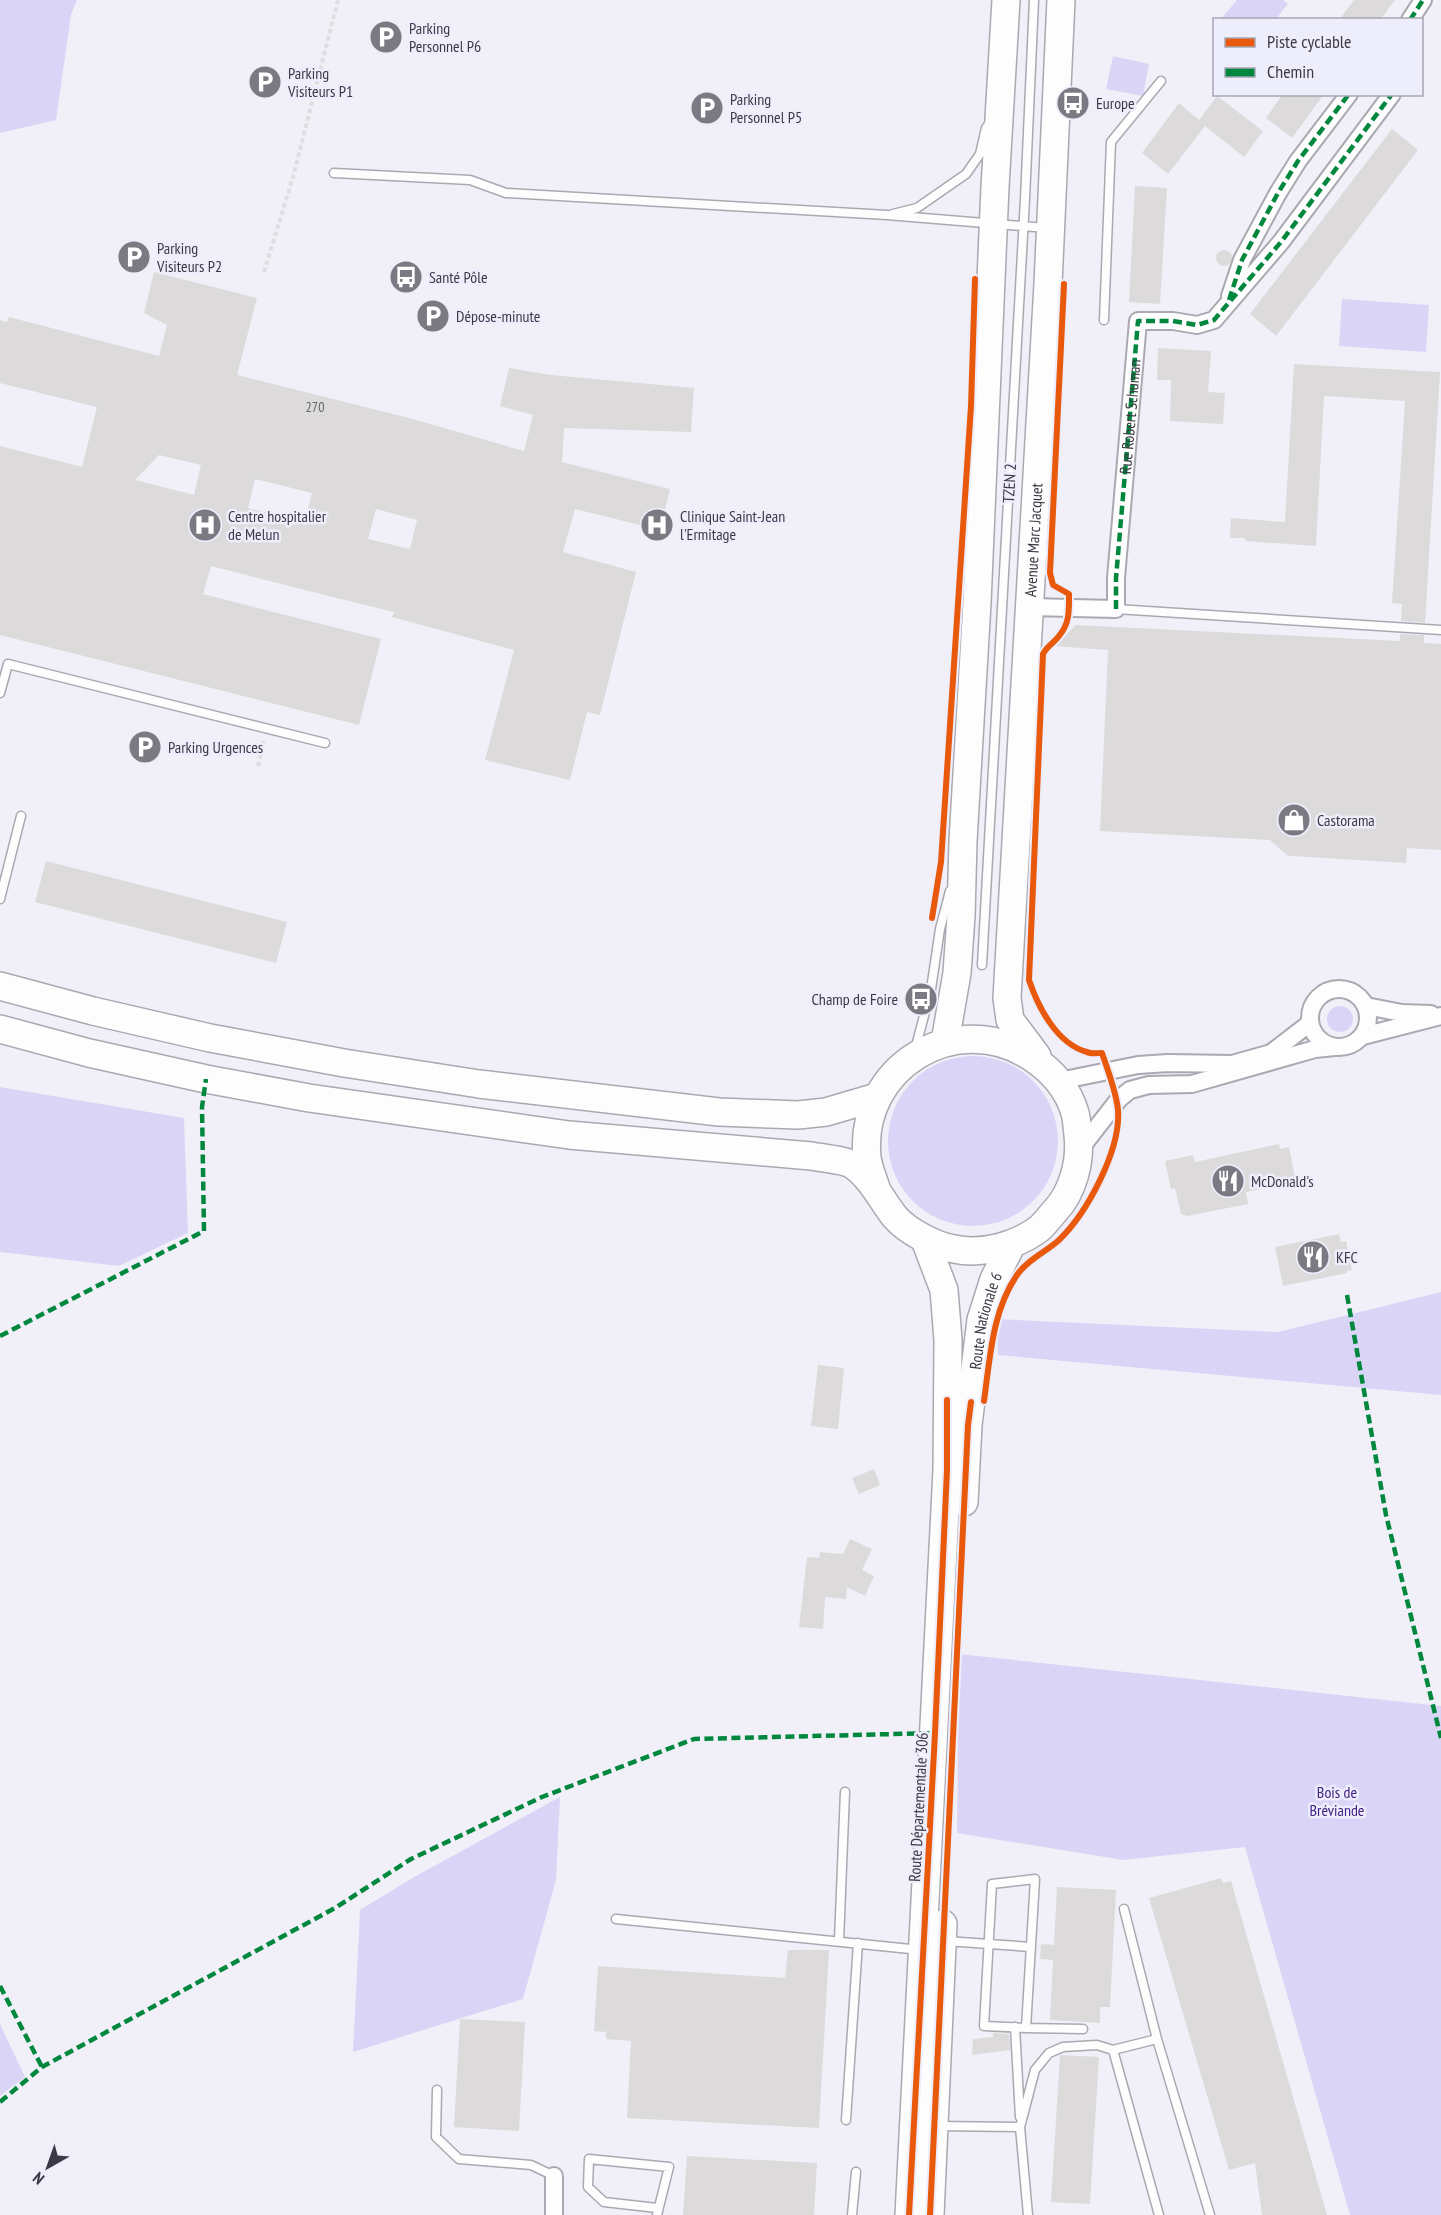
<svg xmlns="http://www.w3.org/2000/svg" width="1441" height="2215" viewBox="0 0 1441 2215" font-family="'PT Sans Narrow',sans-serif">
  <rect width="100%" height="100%" fill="#f1f0f8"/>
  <path fill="#dad5f7" d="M0 0H77L71 15 56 120 0 133Z
    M1237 0H1283L1288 4 1276 19H1221Z
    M1113 56 1149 64 1143 96 1106 89Z
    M1342 299 1429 305 1426 352 1339 346Z
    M1327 1019a13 13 0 1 1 26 0a13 13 0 1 1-26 0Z
    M888 1141a85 85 0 1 1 170 0a85 85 0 1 1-170 0Z
    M0 1087 184 1118 188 1233 119 1266 0 1252Z
    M1441 1292V1395L998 1355 997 1319 1278 1332Z
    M959 1654 1441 1706V2215H1350L1245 1847 1123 1860 957 1833Z
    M560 1797 556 1880 523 1999 353 2052 360 1910 414 1877Z
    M0 2024 25 2077 0 2096Z"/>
  <path fill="#dcdada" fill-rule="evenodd" d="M1354 0H1395L1380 20H1339Z
    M1283 94H1324L1292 138 1266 118Z
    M1217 96 1263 131 1244 157 1205 126 1168 174 1142 153 1179 103 1199 120Z
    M1392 129 1418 150 1276 336 1250 314Z
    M1135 186 1167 188 1160 304 1129 302Z
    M1216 258a8 8 0 1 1 16 0a8 8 0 1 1-16 0Z
    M154 272 257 298 237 375 413 419 524 451 533 415 500 406 509 368 551 375 694 388 691 432 564 428 562 462 670 489 660 530 575 509 563 552 636 572 600 715 587 712 570 780 485 760 514 650 392 617 394 612 333 597 211 566 203 594 381 639 359 725 0 635V446L82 467 97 407 0 383V320L7 322 9 317 159 356 167 325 144 313ZM159 455 201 465 194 495 135 480ZM255 479 312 493 305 522 248 508ZM376 509 417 520 410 549 368 539Z
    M1158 348 1211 351 1208 392 1225 393 1223 424 1170 421 1171 380H1157Z
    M1294 364 1440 372 1425 623 1401 621 1402 604 1392 603 1405 401 1324 396 1316 546 1245 541V538H1230L1231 518 1285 522Z
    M1076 625 1400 641V634L1424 635V643L1441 644V850L1407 848 1406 863 1293 856H1288L1270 840 1100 831 1108 650 1054 646Z
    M46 861 287 922 276 963 35 902Z
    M1279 1144 1280 1149 1289 1147 1295 1177 1287 1179 1288 1184 1246 1192 1248 1204 1187 1216 1181 1214 1175 1188 1171 1189 1165 1161 1193 1155 1195 1162Z
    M1339 1234 1341 1242 1346 1241 1352 1270 1347 1271V1273L1283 1286 1275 1247Z
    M818 1365 844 1368 838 1429 811 1426Z
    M874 1469 880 1485 859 1494 852 1478Z
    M850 1539 872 1549 862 1570 874 1576 865 1596 847 1587 846 1599 825 1597 823 1629 799 1627 807 1557 819 1558 820 1552 843 1554Z
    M1221 1878 1223 1883 1231 1881 1327 2215H1262L1255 2163 1229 2170 1149 1898Z
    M1057 1887 1116 1890 1110 2007H1100V2023L1050 2020 1053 1960 1040 1959 1041 1944 1054 1945Z
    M788 1950H829L819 2128 627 2118 631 2041 606 2039V2032L594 2031 598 1966 785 1978Z
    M460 2019 525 2022 519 2131 454 2127Z
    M993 2033 1009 2034 1010 2050 972 2055 973 2039 993 2037Z
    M1060 2055 1099 2057 1090 2204 1051 2202Z
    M687 2156 817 2163 814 2215H683Z"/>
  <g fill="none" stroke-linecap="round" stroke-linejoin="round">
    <defs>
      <path id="service" d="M334 173 470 180 506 193 887 215 1047 228
        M893 214 917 208 966 174 980 154 986 128 989 124
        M1104 320 1111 142 1161 81
        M1116 609 1441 630
        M0 693 8 664 325 743
        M0 899 21 816
        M982 965 1025 199 1034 0
        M915 1050 931 989 940 929 950 891
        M1035 1879 1026 2028 984 2026 992 1884Z
        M1124 1909 1157 2039
        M616 1919 920 1950
        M839 1941 845 1792
        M946 1941 1031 1947
        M1015 2027 1020 2117
        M1026 2028 1083 2029
        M437 2090 436 2137 459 2159 531 2165 554 2176
        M846 2120 858 1943
        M937 2126 1020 2127 1028 2215
        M1020 2127 1035 2070 1049 2053 1063 2047 1097 2045 1113 2050
        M657 2215 669 2167 589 2159 588 2187 604 2202 657 2208
        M852 2215 856 2172
        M1159 2215 1113 2050 1157 2039 1210 2215"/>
      <g id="minor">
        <path d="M1410 20 1423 0"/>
        <path d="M1230 296 1242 260 1278 193 1298 161 1349 94"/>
        <path id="s1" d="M1029 607 1116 609V578L1138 321H1173L1197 325 1214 320 1281 242 1392 94"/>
        <circle cx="1339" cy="1018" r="29"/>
        <path d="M1366 1006 1402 1013 1431 1014"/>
        <path d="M1363 1036 1441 1016"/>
        <path d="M1059 1081 1138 1065 1168 1063 1232 1064 1271 1053 1310 1023"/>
        <path d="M1080 1149 1119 1099 1130 1090 1149 1085 1192 1084 1315 1049 1335 1047"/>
        <path d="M554 2215V2176"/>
      </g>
      <g id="primary">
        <path d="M0 986 93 1011 210 1038 344 1063 479 1084 719 1112 798 1115 826 1112 877 1097"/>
        <path d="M0 1029 89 1053 206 1079 309 1098 569 1135 811 1156C822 1158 843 1160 851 1164 870 1175 882 1201 895 1217 907 1231 935 1246 954 1249 982 1255 1017 1246 1040 1228 1045 1223 1050 1217 1055 1211 1073 1192 1081 1161 1078 1135 1077 1128 1077 1120 1075 1113 1068 1089 1051 1070 1031 1057 956 1008 858 1067 867 1157 868 1167 873 1178 876 1188"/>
        <path d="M945 1042 957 973 961 916 963 841 977 603 995 187 1006 0"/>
        <path id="s2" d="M1037 1056 1010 1020 1007 998 1048 284 1061 0"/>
        <path id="s3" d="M964 1502 968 1425 981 1320 994 1279 1012 1244"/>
        <path d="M909 2215 947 1470 948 1340 944 1290 925 1240"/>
        <path d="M930 2215 943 1924"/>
      </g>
    </defs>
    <use href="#service" stroke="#aaa8b0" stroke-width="11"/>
    <use href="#minor" stroke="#aaa8b0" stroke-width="20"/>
    <use href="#primary" stroke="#aaa8b0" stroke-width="30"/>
    <path stroke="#dedee0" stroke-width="4" stroke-dasharray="4.5 3" stroke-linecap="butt" d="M264 272 293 177 338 0
      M258 766 264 741"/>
    <use href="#service" stroke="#fdfdfe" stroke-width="8"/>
    <use href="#minor" stroke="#fdfdfe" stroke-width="16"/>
    <use href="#primary" stroke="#fdfdfe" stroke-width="27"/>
    <path stroke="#00873e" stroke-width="4.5" stroke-dasharray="9 4.5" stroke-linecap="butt" d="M1410 20 1423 0
      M1229 300 1242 260 1278 193 1298 161 1349 94
      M1116 609V578L1138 321H1173L1197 325 1214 320 1281 242 1392 94
      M1347 1295 1386 1515 1441 1738
      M0 1336 204 1231 202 1107 206 1079
      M0 1986 42 2067
      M0 2102 42 2067 335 1908 411 1859 542 1797 694 1739 935 1733"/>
    <defs>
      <path id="cycleway" d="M932 918 941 862 971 406 975 279
        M984 1401C990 1359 992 1311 1017 1275 1027 1260 1046 1252 1059 1240 1087 1213 1121 1150 1118 1110 1116 1091 1108 1071 1102 1053 1097 1053 1091 1054 1087 1052 1057 1044 1038 1007 1029 980L1043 654C1047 646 1054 643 1059 636 1070 623 1069 610 1069 594L1053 585 1050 573 1064 284
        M909 2215 935 1733 947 1470V1400
        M930 2215 968 1425 971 1402"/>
    </defs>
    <use href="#cycleway" stroke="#eeedfc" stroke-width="10"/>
    <use href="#cycleway" stroke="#e8590c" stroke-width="6"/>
  </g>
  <defs>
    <symbol id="parking-disc" viewBox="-11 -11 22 22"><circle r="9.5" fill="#7b7a83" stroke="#eeedfc"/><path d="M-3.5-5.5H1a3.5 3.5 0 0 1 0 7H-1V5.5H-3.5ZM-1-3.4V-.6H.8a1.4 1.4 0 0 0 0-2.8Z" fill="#fff"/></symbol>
    <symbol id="bus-disc" viewBox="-11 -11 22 22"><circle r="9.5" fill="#7b7a83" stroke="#eeedfc"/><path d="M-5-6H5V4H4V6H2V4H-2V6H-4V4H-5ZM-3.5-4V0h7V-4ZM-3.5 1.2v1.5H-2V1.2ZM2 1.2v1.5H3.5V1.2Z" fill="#fff"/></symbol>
    <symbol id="hospital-disc" viewBox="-11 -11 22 22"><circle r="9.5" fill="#7b7a83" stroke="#eeedfc"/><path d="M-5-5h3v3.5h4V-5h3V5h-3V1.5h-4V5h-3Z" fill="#fff"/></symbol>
    <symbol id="shop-disc" viewBox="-11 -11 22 22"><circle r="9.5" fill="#7b7a83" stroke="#eeedfc"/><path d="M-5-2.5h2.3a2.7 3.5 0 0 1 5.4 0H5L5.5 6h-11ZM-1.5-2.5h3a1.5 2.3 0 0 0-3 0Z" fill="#fff"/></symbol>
    <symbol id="restaurant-disc" viewBox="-11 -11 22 22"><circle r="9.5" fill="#7b7a83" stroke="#eeedfc"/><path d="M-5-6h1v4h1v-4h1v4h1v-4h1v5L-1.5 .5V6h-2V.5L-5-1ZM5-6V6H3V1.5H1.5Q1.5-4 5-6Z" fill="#fff"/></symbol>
  </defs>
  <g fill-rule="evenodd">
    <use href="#parking-disc" x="367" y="18" width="38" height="38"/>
    <use href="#parking-disc" x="246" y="63" width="38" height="38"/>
    <use href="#bus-disc" x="1054" y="84" width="38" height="38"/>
    <use href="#parking-disc" x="688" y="89" width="38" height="38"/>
    <use href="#parking-disc" x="115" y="238" width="38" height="38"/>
    <use href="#bus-disc" x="387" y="258" width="38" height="38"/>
    <use href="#parking-disc" x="414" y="297" width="38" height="38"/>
    <use href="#hospital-disc" x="186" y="506" width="38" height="38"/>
    <use href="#hospital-disc" x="638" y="506" width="38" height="38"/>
    <use href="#parking-disc" x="126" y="728" width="38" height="38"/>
    <use href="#shop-disc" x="1275" y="801" width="38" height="38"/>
    <use href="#bus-disc" x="902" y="980" width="38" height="38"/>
    <use href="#restaurant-disc" x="1209" y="1162" width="38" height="38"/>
    <use href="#restaurant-disc" x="1294" y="1238" width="38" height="38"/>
  </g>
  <g text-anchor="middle" stroke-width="5" stroke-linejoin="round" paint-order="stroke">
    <g font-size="14" fill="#65646b">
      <text x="315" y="412">270</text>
    </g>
    <g font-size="16" fill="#3b3a44" stroke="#eeedfc" text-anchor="start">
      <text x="409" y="34">Parking<tspan x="409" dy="18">Personnel P6</tspan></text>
      <text x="288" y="79">Parking<tspan x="288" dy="18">Visiteurs P1</tspan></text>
      <text x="730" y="105">Parking<tspan x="730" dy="18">Personnel P5</tspan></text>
      <text x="1096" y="109">Europe</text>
      <text x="157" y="254">Parking<tspan x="157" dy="18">Visiteurs P2</tspan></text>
      <text x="429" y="283">Santé Pôle</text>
      <text x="456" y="322">Dépose-minute</text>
      <text x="228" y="522">Centre hospitalier<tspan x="228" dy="18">de Melun</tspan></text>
      <text x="680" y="522">Clinique Saint-Jean<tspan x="680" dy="18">l'Ermitage</tspan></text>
      <text x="168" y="753">Parking Urgences</text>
      <text x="1317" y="826">Castorama</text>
      <text x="898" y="1005" text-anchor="end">Champ de Foire</text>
      <text x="1251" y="1187">McDonald's</text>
      <text x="1336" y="1263">KFC</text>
    </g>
    <g font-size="16" fill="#3b3a44" stroke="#eeedfc">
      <text dy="6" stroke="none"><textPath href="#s1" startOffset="280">Rue Robert Schuman</textPath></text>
      <text transform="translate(1009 483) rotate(-87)" y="6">TZEN 2</text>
      <text dy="6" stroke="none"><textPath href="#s2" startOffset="526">Avenue Marc Jacquet</textPath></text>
      <text dy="6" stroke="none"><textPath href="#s3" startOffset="183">Route Nationale 6</textPath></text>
      <text transform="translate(918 1807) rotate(-87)" y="6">Route Départementale 306</text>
    </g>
    <g font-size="16" fill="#422285" stroke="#eeedfc">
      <text x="1337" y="1798">Bois de<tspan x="1337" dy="18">Bréviande</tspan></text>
    </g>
  </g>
  <rect x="1213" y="18" width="210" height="78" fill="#eeedfc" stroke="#a6a5b2" stroke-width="1.5"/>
  <rect x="1225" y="38" width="30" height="9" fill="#e8590c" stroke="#a6a5b2" stroke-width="1.5"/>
  <text x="1267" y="48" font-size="18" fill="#3b3a44">Piste cyclable</text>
  <rect x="1225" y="68" width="30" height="9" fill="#00873e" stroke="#a6a5b2" stroke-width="1.5"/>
  <text x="1267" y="78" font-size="18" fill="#3b3a44">Chemin</text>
  <g transform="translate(48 2167) rotate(220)" stroke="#eeedfc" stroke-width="4.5" paint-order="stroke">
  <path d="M0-4.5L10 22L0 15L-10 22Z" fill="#3b3a44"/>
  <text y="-9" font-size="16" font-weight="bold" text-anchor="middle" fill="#3b3a44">N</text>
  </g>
</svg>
